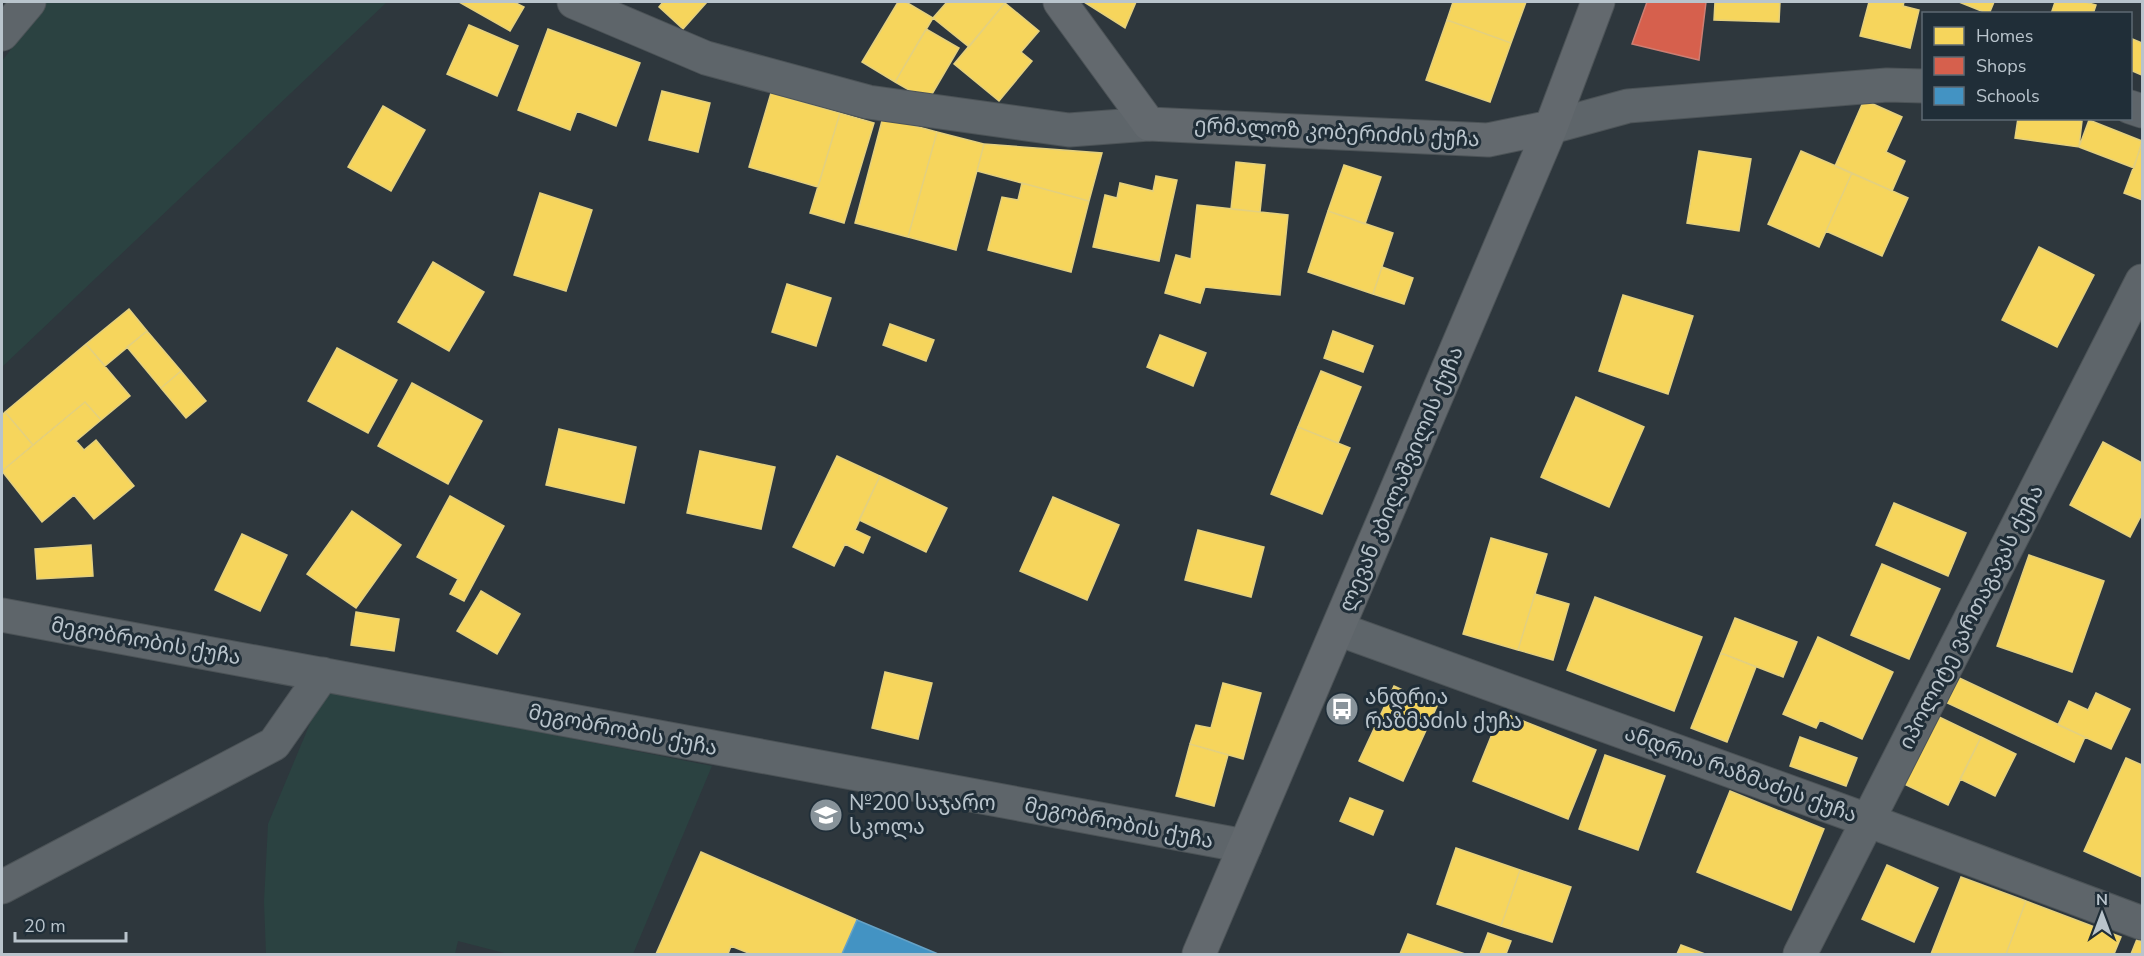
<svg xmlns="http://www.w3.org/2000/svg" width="2144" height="956" viewBox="0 0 2144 956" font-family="'Nunito Sans','Noto Sans Georgian',sans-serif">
  <rect width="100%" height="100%" fill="#2e373d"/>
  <path fill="#2b4241" d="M47 2H387L2 367V61Z
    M324 690 712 766 633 954H508L458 941 455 954H266L264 902 268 824Z"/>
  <path fill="#f6d55c" stroke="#e4d07e" stroke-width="1.5" d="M459 2H514L524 7 510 31Z
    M663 2H707L683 29 659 7Z
    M898 2H906L933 18 895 82 862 62Z
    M947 2H1003L1005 3 969 47 933 18Z
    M1084 2H1136L1125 28Z
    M1453 2H1526L1511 43 1447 20Z
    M1715 2H1780L1779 22 1714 20Z
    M1869 2H1904L1903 6 1919 10 1910 48 1860 36Z
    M1959 2H1994L1989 14Z
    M2055 2H2085L2096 5 2093 14H2051Z
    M1005 3 1039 31 1021 52 1032 61 999 101 954 64Z
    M1447 20 1511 43 1490 102 1426 80Z
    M469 25 518 46 497 96 447 74Z
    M548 29 640 63 616 126 577 111 570 130 518 110Z
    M926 29 959 48 928 101 895 82Z
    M2130 38 2142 43V75L2130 70Z
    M662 91 710 103 698 152 649 140Z
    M771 93 840 113 818 187 749 167Z
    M1864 100 1902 117 1886 152 1905 161 1892 191 1835 166Z
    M383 106 425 130 391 191 348 167Z
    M840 113 874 123 844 223 810 213Z
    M883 117 937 132 908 237 855 223Z
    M2018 118H2065L2082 121 2079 147 2015 138Z
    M2089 120 2142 141 2134 168 2079 147Z
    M937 132 984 144 956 250 908 237Z
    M984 144 1102 153 1089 201 977 171Z
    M2142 144V200L2124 193Z
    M1699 151 1751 159 1739 231 1687 223Z
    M1801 151 1852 173 1819 247 1768 224Z
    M1236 162 1265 165 1260 212 1231 209Z
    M1344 165 1381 177 1365 224 1328 211Z
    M1852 173 1908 198 1882 256 1826 231Z
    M1156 176 1177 180 1159 261 1093 247 1105 195 1117 198 1120 183 1153 191Z
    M1022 183 1089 201 1071 272 988 250 1002 197 1018 200Z
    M540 193 592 210 566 291 514 275Z
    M1197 205 1288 215 1280 295 1205 287 1200 303 1165 293 1176 255 1191 259Z
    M1328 211 1393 233 1373 294 1308 272Z
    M2039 247 2094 275 2057 347 2002 320Z
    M433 262 484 292 449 351 398 322Z
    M1382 267 1413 278 1404 304 1373 294Z
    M787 284 831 298 816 346 772 332Z
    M1623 295 1693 316 1668 394 1599 371Z
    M129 309 147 331 105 366 86 344Z
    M890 324 934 340 926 361 883 345Z
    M147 331 181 371 161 388 127 347Z
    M1333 331 1373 346 1363 372 1324 358Z
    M1160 335 1206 353 1193 386 1147 367Z
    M86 344 130 396 101 420 85 402 33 445 5 412Z
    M337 348 397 380 368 433 308 401Z
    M181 371 206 401 186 418 161 388Z
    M1321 371 1361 387 1338 443 1298 427Z
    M412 383 482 421 448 484 378 446Z
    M1576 397 1644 427 1609 507 1541 477Z
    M85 402 101 420 76 441 84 450 96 440 134 486 94 519 74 495 42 522 2 471Z
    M5 412 33 445 2 471V415Z
    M1298 427 1350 448 1322 514 1271 494Z
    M559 429 636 447 624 503 546 485Z
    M2103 442 2142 463V514L2130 537 2070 505Z
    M700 451 775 467 761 529 687 513Z
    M837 456 880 476 855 530 870 537 863 553 845 544 834 566 793 547Z
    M880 476 947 508 926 552 859 520Z
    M450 496 504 526 464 601 450 594 458 579 417 557Z
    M1053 497 1119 525 1087 600 1020 571Z
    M1894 503 1966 533 1948 576 1876 545Z
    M352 511 401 545 356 608 307 574Z
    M1198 530 1264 547 1251 597 1185 580Z
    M242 534 287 555 260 611 215 590Z
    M1491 538 1547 554 1518 650 1463 634Z
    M91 545 93 576 37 579 35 549Z
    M2029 555 2104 581 2072 672 1997 646Z
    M1882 564 1940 589 1909 659 1851 635Z
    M481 591 520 614 497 654 457 631Z
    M1535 594 1569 604 1553 660 1518 650Z
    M1595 597 1702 637 1674 711 1567 670Z
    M356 612 399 619 394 651 351 645Z
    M1735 618 1797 642 1783 677 1721 653Z
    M1818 637 1893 672 1862 739 1820 720 1816 728 1783 714Z
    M1721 653 1756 667 1727 742 1691 728Z
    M885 672 932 683 918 739 872 728Z
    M1955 676 2085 737 2074 762 1943 701Z
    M1223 683 1261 693 1243 759 1190 744 1196 725 1211 728Z
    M1394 686 1437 706 1403 781 1359 761Z
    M2096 693 2130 709 2111 749 2058 725 2069 701 2088 710Z
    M1501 712 1596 750 1568 819 1473 781Z
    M1937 716 1981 737 1948 805 1904 784Z
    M1800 737 1857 758 1846 786 1790 766Z
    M1981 737 2016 754 1995 796 1960 779Z
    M1190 744 1228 755 1214 806 1176 796Z
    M1605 755 1665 776 1638 850 1579 829Z
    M2126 758 2142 765V877L2084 851Z
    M1730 791 1824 829 1791 910 1697 872Z
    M1350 798 1383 811 1373 835 1340 821Z
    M1456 848 1520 870 1501 926 1437 904Z
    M701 852 857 920 842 954H751L731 946 728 954H656Z
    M1887 865 1938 888 1914 942 1862 919Z
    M1520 870 1571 887 1552 942 1501 926Z
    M1961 877 2026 901 2006 954H1931Z
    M2026 901 2121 937 2114 954H2006Z
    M1488 933 1511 941 1506 954H1480Z
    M1408 934 1465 954H1400Z
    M2137 939 2142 942V954H2131Z
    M1681 945 1705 954H1677Z"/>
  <path fill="#d6604d" stroke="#cd7e73" stroke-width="1.5" d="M1647 2H1706L1699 60 1632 44Z"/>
  <path fill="#4393c3" stroke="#66a2c6" stroke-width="1.5" d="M857 920 938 954H842Z"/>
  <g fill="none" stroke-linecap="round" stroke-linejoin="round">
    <defs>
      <path id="street" d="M574 2 706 58 868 102 1069 130 1149 124
        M2 34 29 2
        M2130 107 2142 111
        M1551 127 1628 106 1887 85 1924 86
        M2 615 1245 846
        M1338 629 1867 820 2142 923
        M2 887 274 744 323 674
        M1800 954 2142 281"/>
      <path id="secondary" d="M1060 2 1149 124 1488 140 1551 127
        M1199 954 1551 127 1598 2"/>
    </defs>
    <use href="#street" stroke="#4c5357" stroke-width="35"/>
    <use href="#secondary" stroke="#4c5357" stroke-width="35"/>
    <use href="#street" stroke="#5e656a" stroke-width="33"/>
    <use href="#secondary" stroke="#63696e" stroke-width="33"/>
  </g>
  <defs>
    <symbol id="bus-disc" viewBox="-11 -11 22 22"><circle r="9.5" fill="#88939a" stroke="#202e38"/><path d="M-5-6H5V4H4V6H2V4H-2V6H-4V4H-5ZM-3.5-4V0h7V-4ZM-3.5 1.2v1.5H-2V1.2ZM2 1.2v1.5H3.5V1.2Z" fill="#fff"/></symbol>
    <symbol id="school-disc" viewBox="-11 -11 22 22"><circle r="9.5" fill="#88939a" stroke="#202e38"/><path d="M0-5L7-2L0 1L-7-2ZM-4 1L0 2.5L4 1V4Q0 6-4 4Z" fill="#fff"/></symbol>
  </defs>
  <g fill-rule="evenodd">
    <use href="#bus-disc" x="1323" y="690" width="38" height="38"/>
    <use href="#school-disc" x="807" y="796" width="38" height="38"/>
  </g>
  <g text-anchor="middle" stroke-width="6" stroke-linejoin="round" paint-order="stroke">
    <g font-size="21" fill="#b9c4cc" stroke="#202e38">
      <text transform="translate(1337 132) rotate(3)" y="7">ერმალოზ კობერიძის ქუჩა</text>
      <text transform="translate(1401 479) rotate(-67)" y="7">ლევან კბილაშვილის ქუჩა</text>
      <text transform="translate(1971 617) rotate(-63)" y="7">იპოლიტე ვართაგავას ქუჩა</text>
      <text transform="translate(146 641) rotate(10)" y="7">მეგობრობის ქუჩა</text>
      <text transform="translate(623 730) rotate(11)" y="7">მეგობრობის ქუჩა</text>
      <text transform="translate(1741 774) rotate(20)" y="7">ანდრია რაზმაძეს ქუჩა</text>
      <text transform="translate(1119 823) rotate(11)" y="7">მეგობრობის ქუჩა</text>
    </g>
    <g font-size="21" fill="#b9c4cc" stroke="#202e38" text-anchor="start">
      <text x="1365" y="704">ანდრია<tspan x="1365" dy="24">რაზმაძის ქუჩა</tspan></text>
      <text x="849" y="810">№200 საჯარო<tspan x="849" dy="24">სკოლა</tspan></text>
    </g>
  </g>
  <rect width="2144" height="956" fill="none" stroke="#b9c4cc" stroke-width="6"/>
  <rect x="1922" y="12" width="210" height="108" fill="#202e38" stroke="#5d6a73" stroke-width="1.5"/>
  <rect x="1934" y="27" width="30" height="18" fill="#f6d55c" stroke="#5d6a73" stroke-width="1.5"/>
  <text x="1976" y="42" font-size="18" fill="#b9c4cc">Homes</text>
  <rect x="1934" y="57" width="30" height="18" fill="#d6604d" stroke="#5d6a73" stroke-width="1.5"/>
  <text x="1976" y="72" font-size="18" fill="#b9c4cc">Shops</text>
  <rect x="1934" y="87" width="30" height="18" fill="#4393c3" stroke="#5d6a73" stroke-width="1.5"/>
  <text x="1976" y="102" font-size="18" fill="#b9c4cc">Schools</text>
  <g transform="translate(2102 914)" stroke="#202e38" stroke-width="4.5" paint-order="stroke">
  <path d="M0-4.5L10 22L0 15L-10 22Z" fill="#b9c4cc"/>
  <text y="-9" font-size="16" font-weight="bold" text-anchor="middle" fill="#b9c4cc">N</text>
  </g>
  <path d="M15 932v9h111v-9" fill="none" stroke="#b9c4cc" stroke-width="3"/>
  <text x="24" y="932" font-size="18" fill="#b9c4cc" stroke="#202e38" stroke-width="4.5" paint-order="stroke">20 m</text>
</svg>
